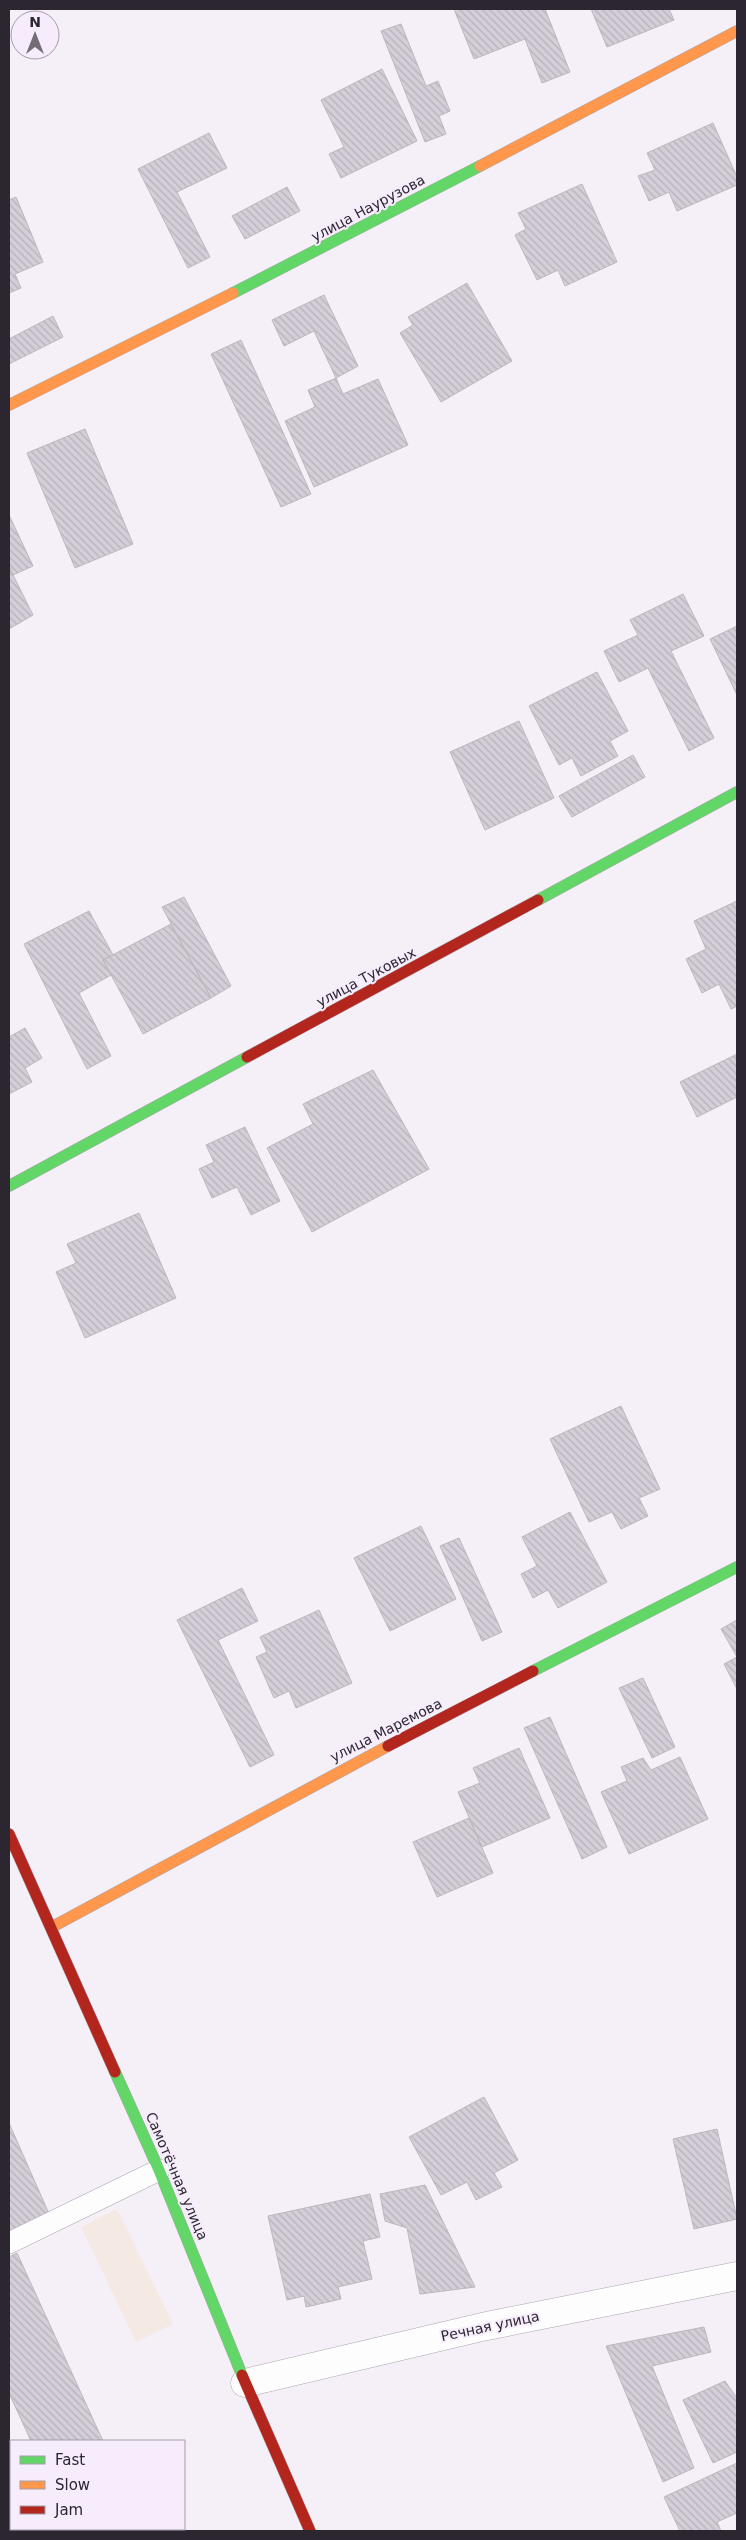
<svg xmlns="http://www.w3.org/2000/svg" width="746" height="2540" viewBox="0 0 746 2540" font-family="'DejaVu Sans',sans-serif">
  <defs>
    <pattern id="building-back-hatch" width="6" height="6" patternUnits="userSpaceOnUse" patternTransform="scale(1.25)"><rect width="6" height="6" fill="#d4ced8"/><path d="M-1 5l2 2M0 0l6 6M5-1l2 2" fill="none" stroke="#b6b1ba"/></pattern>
  </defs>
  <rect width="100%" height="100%" fill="#f5f0f8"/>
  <path fill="#f4e9e3" d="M117 2209 173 2324 136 2342 81 2227Z"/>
  <path fill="url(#building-back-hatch)" stroke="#bcb7bf" d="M454 9H545L570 72 542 83 525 39 474 59Z
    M591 9H669L674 20 607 47Z
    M401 24 426 86 438 81 450 111 439 116 446 134 425 142 381 31Z
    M382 69 417 141 341 178 329 154 344 147 321 100Z
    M713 123 737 177V185L677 211 669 192 649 201 638 176 655 170 647 153Z
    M209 133 227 168 177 192 210 257 188 268 138 169Z
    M582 184 617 262 565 286 558 270 537 280 515 235 526 229 518 213Z
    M287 187 300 211 245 239 232 216Z
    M16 197 43 262 15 274 21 288 9 293V200Z
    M467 283 512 361 441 402 400 333 413 325 408 317Z
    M324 295 358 366 336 378 314 331 284 346 272 320Z
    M53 316 63 337 9 364V339Z
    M241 340 311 494 281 507 211 354Z
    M336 378 343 394 378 379 408 445 314 487 285 421 315 407 308 390Z
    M85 429 133 544 75 568 27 453Z
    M9 515 33 566 13 575 9 567Z
    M9 567 33 615 9 629Z
    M683 594 704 636 671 651 714 738 689 751 648 668 619 682 604 651 638 635 630 620Z
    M737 626V695L710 639Z
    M597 672 628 731 610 741 618 756 581 776 572 758 559 765 529 706Z
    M519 721 554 798 485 830 450 752Z
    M633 755 645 777 572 817 559 796Z
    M184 897 231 986 211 998 162 907Z
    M737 901V1006L731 1009 719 984 702 993 686 959 706 949 694 921Z
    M89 911 113 955 103 960 111 975 79 993 111 1056 87 1069 24 944Z
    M171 924 211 998 143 1034 103 960Z
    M25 1028 42 1058 25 1068 32 1082 9 1094V1037Z
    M737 1054V1097L697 1117 680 1082Z
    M373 1070 429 1169 312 1232 267 1148 313 1124 303 1104Z
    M245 1127 280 1201 251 1215 237 1187 212 1198 199 1169 214 1162 206 1145Z
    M139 1213 176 1298 85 1338 56 1272 76 1263 67 1244Z
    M621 1406 660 1489 639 1498 648 1516 621 1529 612 1512 589 1522 550 1439Z
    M570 1512 607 1582 558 1608 548 1590 533 1598 521 1574 537 1566 522 1537Z
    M421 1526 456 1599 390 1631 354 1558Z
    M459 1538 502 1632 482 1641 440 1546Z
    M242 1588 258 1621 218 1640 274 1755 250 1767 177 1620Z
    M319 1610 352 1683 296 1708 289 1691 274 1698 256 1657 267 1652 260 1637Z
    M737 1620V1689L724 1664 737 1657 721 1629Z
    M643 1678 675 1747 652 1758 619 1688Z
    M550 1717 607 1847 582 1859 524 1728Z
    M519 1748 550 1818 482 1847 458 1792 480 1783 473 1768Z
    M680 1757 708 1819 629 1854 601 1792 627 1781 621 1767 643 1758 651 1770Z
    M469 1818 493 1873 437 1897 413 1842Z
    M484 2097 518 2160 494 2173 502 2187 476 2200 467 2182 441 2195 409 2137Z
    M9 2123 50 2216 9 2234Z
    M717 2129 737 2219 694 2229 673 2139Z
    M425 2185 475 2287 420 2294 407 2228 385 2221 380 2194Z
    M370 2194 380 2237 363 2241 372 2279 338 2287 341 2299 306 2307 304 2296 287 2300 268 2216Z
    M17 2253 103 2441H31L9 2393V2257Z
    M704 2327 711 2352 652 2366 694 2468 663 2482 606 2346Z
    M725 2381 737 2398V2452L713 2463 683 2400Z
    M737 2463V2513L717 2522 721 2531H680L664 2497Z"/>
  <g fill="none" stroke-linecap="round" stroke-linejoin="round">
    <defs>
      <path id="lane" d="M9 2243 159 2170"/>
      <path id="street" d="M245 2383 482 2327 737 2276"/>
      <path id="fast" d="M233 293 480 166
        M538 900 737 792
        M9 1186 247 1057
        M533 1671 737 1567
        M115 2072 159 2170 242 2375"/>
      <path id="slow" d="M480 166 737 31
        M9 405 233 293
        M52 1927 388 1746"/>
      <path id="jam" d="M247 1057 538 900
        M388 1746 533 1671
        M9 1834 115 2072
        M242 2375 310 2531"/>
    </defs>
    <use href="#lane" stroke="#aba6ae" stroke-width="22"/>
    <use href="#street" stroke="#aba6ae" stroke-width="29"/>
    <use href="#fast" stroke="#aba6ae" stroke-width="12"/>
    <use href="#slow" stroke="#aba6ae" stroke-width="12"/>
    <use href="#jam" stroke="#aba6ae" stroke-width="12"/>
    <use href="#lane" stroke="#fefdfe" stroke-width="21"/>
    <use href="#street" stroke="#fefdfe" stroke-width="28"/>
    <use href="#fast" stroke="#63d668" stroke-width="11"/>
    <use href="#slow" stroke="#ff974d" stroke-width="11"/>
    <use href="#jam" stroke="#b3261e" stroke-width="11"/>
  </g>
  <g text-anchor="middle" stroke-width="4" stroke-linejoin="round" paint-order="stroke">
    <g font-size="14" fill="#2c2630" stroke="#f6ecfc">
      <text transform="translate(368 208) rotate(-28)" y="5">улица Наурузова</text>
      <text transform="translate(366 977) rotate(-28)" y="5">улица Туковых</text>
      <text transform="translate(386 1730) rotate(-27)" y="5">улица Маремова</text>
      <text transform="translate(177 2176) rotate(67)" y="5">Самотёчная улица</text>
      <text transform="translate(490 2326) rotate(-12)" y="5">Речная улица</text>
    </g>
  </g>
  <rect width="746" height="2540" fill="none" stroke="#2c2630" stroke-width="20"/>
  <rect x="10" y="2440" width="175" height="90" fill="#f6ecfc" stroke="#a59daa"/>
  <rect x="20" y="2456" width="25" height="8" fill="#63d668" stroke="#a59daa"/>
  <text x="55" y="2465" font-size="15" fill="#2c2630">Fast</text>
  <rect x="20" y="2481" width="25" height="8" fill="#ff974d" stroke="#a59daa"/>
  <text x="55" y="2490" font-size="15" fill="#2c2630">Slow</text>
  <rect x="20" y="2506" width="25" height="8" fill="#b3261e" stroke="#a59daa"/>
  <text x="55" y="2515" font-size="15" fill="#2c2630">Jam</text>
  <g transform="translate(35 35)"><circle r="24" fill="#f6ecfc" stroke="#a59daa"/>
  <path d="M0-4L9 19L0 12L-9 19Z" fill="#726d76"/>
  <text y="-8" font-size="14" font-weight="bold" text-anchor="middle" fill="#2c2630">N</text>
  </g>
</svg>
